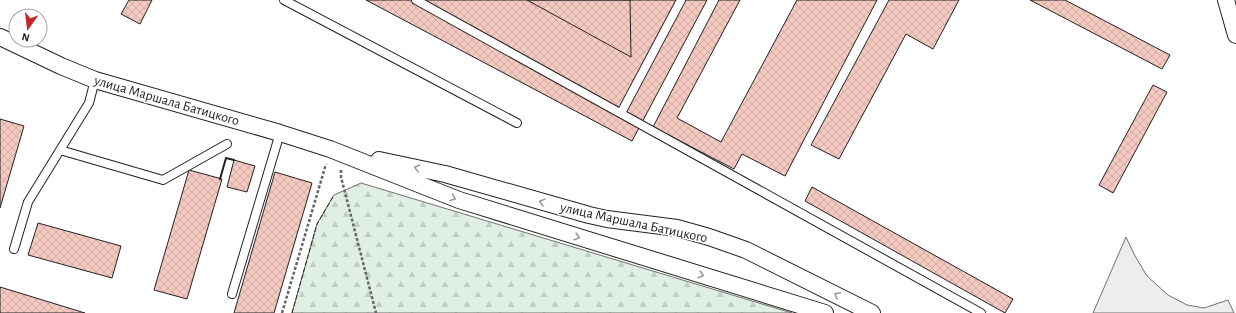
<svg xmlns="http://www.w3.org/2000/svg" width="1236" height="313" viewBox="0 0 1236 313" font-family="'Alegreya Sans',sans-serif">
  <defs>
    <pattern id="forest-firs" width="22" height="20" patternUnits="userSpaceOnUse"><rect width="22" height="20" fill="#e0efe3"/><path d="M5 1l3.5 6h-7zM16 11l3.5 6h-7z" fill="#c0cdc2"/></pattern>
    <pattern id="building-cross-hatch" width="8" height="8" patternUnits="userSpaceOnUse"><rect width="8" height="8" fill="#f3c9c0"/><path d="M0 0l8 8M0 8l8-8" fill="none" stroke="#d0aca5"/></pattern>
  </defs>
  <rect width="100%" height="100%" fill="#fff"/>
  <path fill="url(#forest-firs)" stroke="#6f6f6f" d="M361 183 792 313H292L317 224 334 195Z"/>
  <path fill="#ededed" stroke="#6f6f6f" d="M1126 237 1135 256 1147 276 1168 295 1187 305 1204 308 1228 300 1234 313H1093Z"/>
  <path fill="url(#building-cross-hatch)" stroke="#222" d="M129 0H152L140 24 121 14Z
    M366 0H707L632 141Z
    M527 0H630L631 57Z
    M719 0H740L677 118 721 142 797 0H877L785 176 742 154 734 169 653 127Z
    M889 0H959L933 49 906 34 839 159 811 145Z
    M1030 0H1065L1170 55 1162 69Z
    M1153 85 1167 92 1113 193 1099 185Z
    M0 119 24 126 0 208Z
    M234 160 255 166 247 192 227 187Z
    M189 170 222 179 187 299 154 290Z
    M275 172 312 183 274 313H234Z
    M812 187 1013 299 1005 313 805 201Z
    M38 223 121 246 112 278 28 255Z
    M0 287 85 313H0Z"/>
  <g fill="none" stroke-linecap="round" stroke-linejoin="round">
    <defs>
      <path id="lane" d="M284 0 517 123
        M416 0 981 313
        M621 113 681 0
        M60 150 163 180 227 144
        M14 249 28 202 89 103 95 80
        M232 294 280 133"/>
      <path id="street" d="M1226 0 1236 35
        M0 37 61 66 95 80 280 133 330 149 459 200 825 313
        M379 160 445 174 589 215 607 219 677 228 709 237 746 250 872 313"/>
    </defs>
    <use href="#lane" stroke="#222" stroke-width="10"/>
    <use href="#street" stroke="#222" stroke-width="18"/>
    <path stroke="#646464" stroke-width="2.5" stroke-dasharray="3 2" stroke-linecap="butt" d="M341 170V177L376 313
      M282 313 326 164"/>
    <use href="#lane" stroke="#fff" stroke-width="8"/>
    <use href="#street" stroke="#fff" stroke-width="16"/>
    <path stroke="#222" stroke-width="1" stroke-dasharray="5 2" stroke-linecap="butt" d="M292 313 317 224 334 195"/>
    <path stroke="#222" stroke-width="2" d="M220 179 226 158 234 160"/>
  </g>
  <defs><path id="oneway-chevron" d="M-2-3.5L2.5 0L-2 3.5" fill="none" stroke-width="1.6" stroke-linecap="round" stroke-linejoin="round"/></defs>
  <g stroke="#9c9c9c">
    <use href="#oneway-chevron" transform="translate(417 168) rotate(-168)"/>
    <use href="#oneway-chevron" transform="translate(453 198) rotate(22)"/>
    <use href="#oneway-chevron" transform="translate(542 202) rotate(-164)"/>
    <use href="#oneway-chevron" transform="translate(577 237) rotate(17)"/>
    <use href="#oneway-chevron" transform="translate(701 275) rotate(17)"/>
    <use href="#oneway-chevron" transform="translate(837 295) rotate(-153)"/>
  </g>
  <g text-anchor="middle" stroke-width="3" stroke-linejoin="round" paint-order="stroke">
    <g font-size="14" fill="#222" stroke="#fff">
      <text transform="translate(167 100) rotate(16)" y="5">улица Маршала Батицкого</text>
      <text transform="translate(634 222) rotate(12)" y="5">улица Маршала Батицкого</text>
    </g>
  </g>
  <g transform="translate(28 28) rotate(194)"><circle r="19" fill="#ffffff" stroke="#a7a7a7"/>
  <path d="M0-3L7 15L0 10L-7 15Z" fill="#c62828"/>
  <text y="-6" font-size="11" font-weight="bold" text-anchor="middle" fill="#222222">N</text>
  </g>
</svg>
